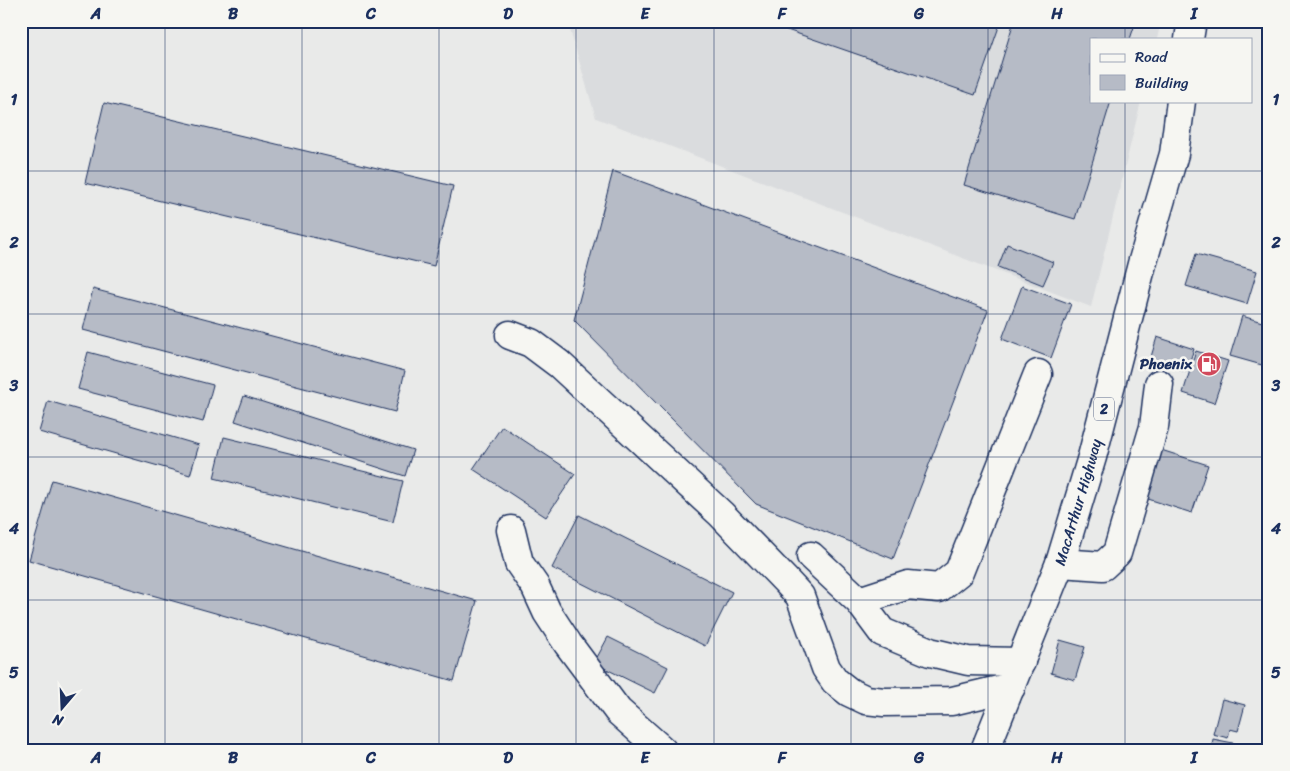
<svg xmlns="http://www.w3.org/2000/svg" width="1290" height="771" viewBox="0 0 1290 771" font-family="Sriracha,sans-serif">
  <rect width="100%" height="100%" fill="#e9eae9"/>
  <filter id="ink" filterUnits="userSpaceOnUse"><feTurbulence type="fractalNoise" baseFrequency=".02" numOctaves="2"/><feDisplacementMap in="SourceGraphic" scale="10" xChannelSelector="R" yChannelSelector="G"/><feConvolveMatrix kernelMatrix="1 2 1 2 8 2 1 2 1" color-interpolation-filters="sRGB"/></filter>
  <g filter="url(#ink)">
    <path fill="#dadcde" d="M572 21H1161L1157 39H1091V101H1141L1091 307 596 118 570 30Z"/>
    <path fill="#b6bbc6" stroke="#1b2f5e" d="M761 21H1001L975 95Z
      M1014 21H1136L1130 39H1091V101H1111L1075 219 964 185Z
      M104 103 453 186 434 266 85 183Z
      M613 171 988 310 893 559 756 504 574 320Z
      M1007 244 1053 262 1043 285 998 267Z
      M1196 254 1257 271 1247 304 1186 286Z
      M1022 286 1071 304 1051 358 1002 339Z
      M93 289 405 371 395 412 83 330Z
      M1242 316 1269 324V367L1230 356Z
      M1157 337 1194 349 1186 372 1150 360Z
      M1196 351 1228 361 1214 403 1183 393Z
      M88 352 213 385 203 422 78 389Z
      M244 396 413 450 405 476 235 421Z
      M48 401 199 445 190 475 39 432Z
      M502 426 575 474 546 517 473 469Z
      M224 437 403 481 393 522 214 478Z
      M1158 449 1208 465 1192 513 1142 497Z
      M52 480 477 601 454 681 29 560Z
      M579 515 732 592 705 646 552 568Z
      M608 637 668 667 655 693 594 663Z
      M1060 640 1085 647 1075 680 1051 673Z
      M1222 699 1245 705 1238 731 1230 729 1228 738 1213 734Z
      M1213 739 1243 745 1242 750H1211Z"/>
    <g fill="none" stroke-linecap="round" stroke-linejoin="round">
      <defs>
        <path id="minor" d="M510 335 531 343 559 364 721 514 785 580 800 596 826 668 835 681 849 692 866 700 884 702 952 701 1011 687
          M511 530 519 563 535 586 547 612 568 644 618 711 662 750
          M811 556 859 601 882 632 930 652 968 661 1021 662
          M1060 563 1103 566 1117 553 1154 427 1159 384
          M859 601 908 585 939 588 959 572 1038 374"/>
        <g id="highway">
          <path d="M1189 39 1192 21"/>
          <path id="s1" d="M985 750 1060 563 1092 457 1142 264 1174 154 1181 101"/>
        </g>
      </defs>
      <use href="#minor" stroke="#1b2f5e" stroke-width="31"/>
      <use href="#highway" stroke="#1b2f5e" stroke-width="31"/>
      <use href="#minor" stroke="#f6f6f2" stroke-width="28"/>
      <use href="#highway" stroke="#f6f6f2" stroke-width="28"/>
    </g>
  </g>
  <path fill="none" stroke="#1b2f5e" stroke-width="1" stroke-opacity="0.55" d="M165 21V750M302 21V750M439 21V750M576 21V750M714 21V750M851 21V750M988 21V750M1125 21V39M1125 101V750M21 171H1269M21 314H1269M21 457H1269M21 600H1269"/>
  <defs>
    <symbol id="fuel-disc" viewBox="-11 -11 22 22"><circle r="9.5" fill="#d1495b" stroke="#f6f6f2"/><path d="M-5.5-6h7V0h2V4h1.3V-2.5L3-4.5l.8-.8L6-3V5H2.5V1h-1V6h-7ZM-4.2-4.7v3.2H.2V-4.7Z" fill="#fff"/></symbol>
  </defs>
  <g fill-rule="evenodd">
    <use href="#fuel-disc" x="1195" y="350" width="28" height="28"/>
  </g>
  <g text-anchor="middle" stroke-width="5" stroke-linejoin="round" paint-order="stroke">
    <rect fill="#f6f6f2" stroke="#5d6b8a" stroke-width="1" x="1094" y="397.5" width="20" height="23" rx="4"/>
    <g font-size="14" font-weight="bold" fill="#1b2f5e">
      <text x="1104" y="414">2</text>
    </g>
    <g font-size="15" font-weight="bold" fill="#1b2f5e" stroke="#f6f6f2" text-anchor="end">
      <text x="1192" y="369">Phoenix</text>
    </g>
    <g font-size="15" fill="#1b2f5e" stroke="#f6f6f2">
      <text dy="5" stroke="none"><textPath href="#s1" startOffset="265">MacArthur Highway</textPath></text>
    </g>
  </g>
  <rect width="1290" height="771" fill="none" stroke="#f6f6f2" stroke-width="55"/>
  <rect x="1090" y="38" width="162" height="65" fill="#f6f6f2" stroke="#9ea6b7"/>
  <rect x="1100" y="54" width="25" height="8" fill="#f6f6f2" stroke="#9ea6b7"/>
  <text x="1135" y="62" font-size="15" fill="#1b2f5e">Road</text>
  <rect x="1100" y="75" width="25" height="15" fill="#b6bbc6" stroke="#9ea6b7"/>
  <text x="1135" y="88" font-size="15" fill="#1b2f5e">Building</text>
  <g transform="translate(62 708) rotate(199)" stroke="#f6f6f2" stroke-width="4" paint-order="stroke">
  <path d="M0-4L9 19L0 12L-9 19Z" fill="#1b2f5e"/>
  <text y="-8" font-size="14" font-weight="bold" text-anchor="middle" fill="#1b2f5e">N</text>
  </g>
  <rect x="28" y="28" width="1234" height="716" fill="none" stroke="#1b2f5e" stroke-width="2"/>
  <g font-size="16" text-anchor="middle" font-weight="bold" fill="#1b2f5e">
    <text x="96" y="19">A</text>
    <text x="233" y="19">B</text>
    <text x="371" y="19">C</text>
    <text x="508" y="19">D</text>
    <text x="645" y="19">E</text>
    <text x="782" y="19">F</text>
    <text x="919" y="19">G</text>
    <text x="1057" y="19">H</text>
    <text x="1194" y="19">I</text>
    <text x="14" y="105">1</text>
    <text x="1276" y="105">1</text>
    <text x="14" y="248">2</text>
    <text x="1276" y="248">2</text>
    <text x="14" y="391">3</text>
    <text x="1276" y="391">3</text>
    <text x="14" y="534">4</text>
    <text x="1276" y="534">4</text>
    <text x="14" y="678">5</text>
    <text x="1276" y="678">5</text>
    <text x="96" y="763">A</text>
    <text x="233" y="763">B</text>
    <text x="371" y="763">C</text>
    <text x="508" y="763">D</text>
    <text x="645" y="763">E</text>
    <text x="782" y="763">F</text>
    <text x="919" y="763">G</text>
    <text x="1057" y="763">H</text>
    <text x="1194" y="763">I</text>
  </g>
</svg>
